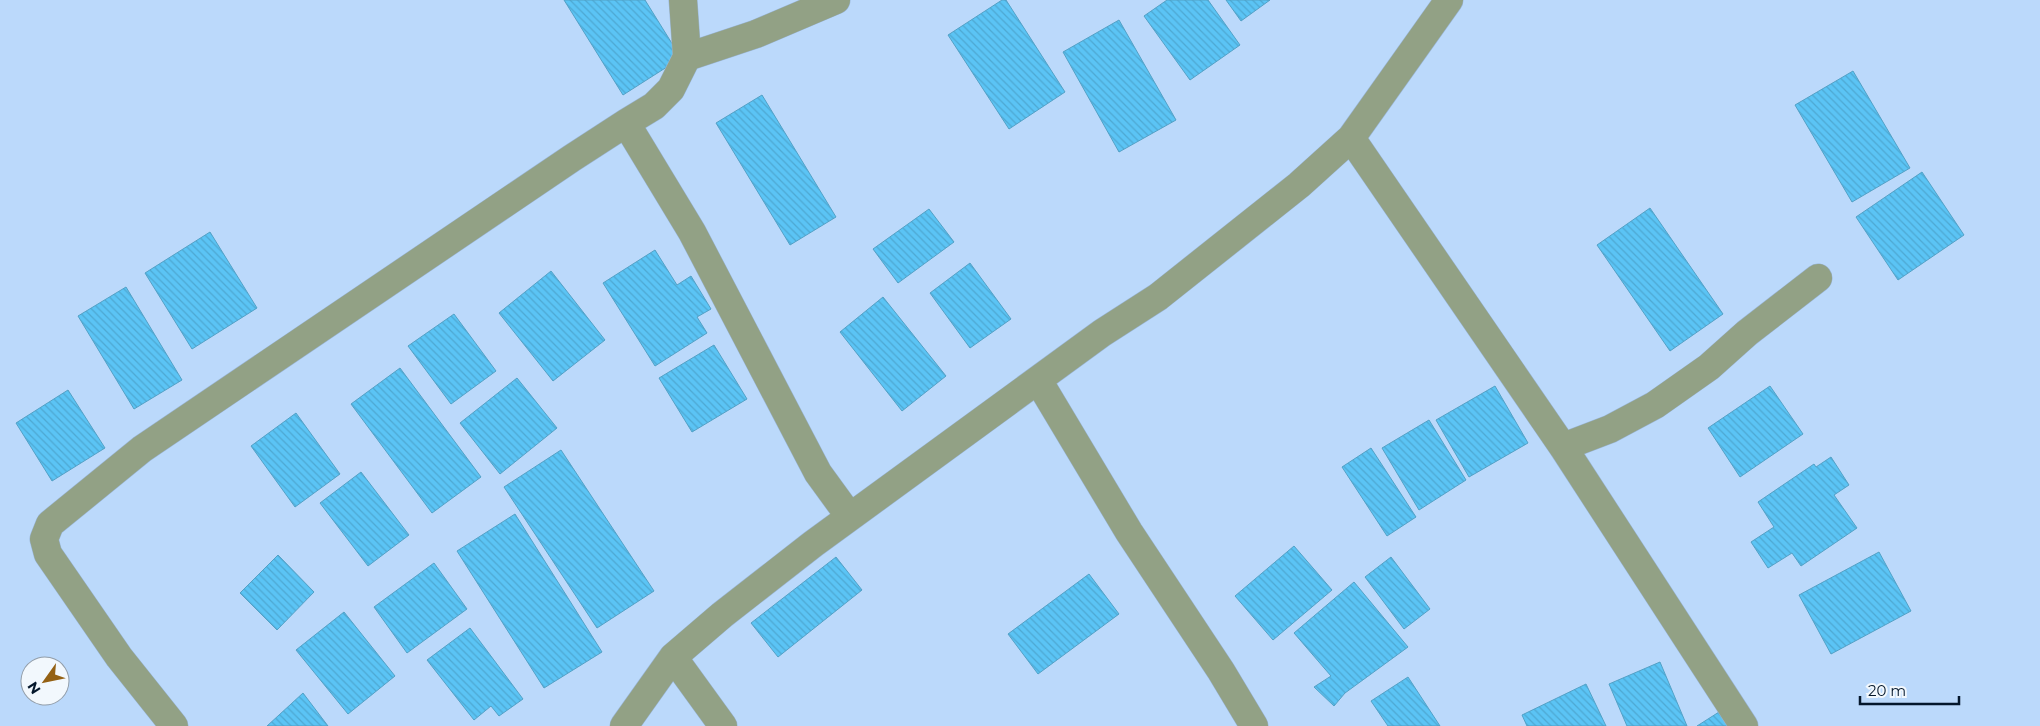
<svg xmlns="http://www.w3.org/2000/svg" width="2040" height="726" viewBox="0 0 2040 726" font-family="Montserrat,sans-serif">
  <defs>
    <pattern id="building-back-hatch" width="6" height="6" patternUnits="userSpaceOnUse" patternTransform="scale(1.25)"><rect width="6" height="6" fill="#5bc4f5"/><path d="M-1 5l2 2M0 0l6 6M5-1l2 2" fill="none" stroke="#4ea8d2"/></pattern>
  </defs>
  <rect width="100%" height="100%" fill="#bbd9fb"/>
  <path fill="url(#building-back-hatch)" stroke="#53a1c6" d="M564 0H645L681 58 623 95Z
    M1002 0H1006L1065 92 1009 129 948 35Z
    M1167 0H1208L1240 45 1190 80 1144 16Z
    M1226 0H1270L1241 21Z
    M1119 20 1176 120 1119 152 1063 52Z
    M1853 71 1910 168 1852 202 1795 105Z
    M762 95 836 217 790 245 716 123Z
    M1922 172 1964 235 1898 280 1856 217Z
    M1650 208 1723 314 1670 351 1597 245Z
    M929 209 954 242 898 283 873 249Z
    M210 232 257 308 192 349 145 273Z
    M655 250 677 285 691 276 711 309 697 317 707 333 655 366 603 283Z
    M970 263 1011 319 970 348 930 293Z
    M551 271 605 340 553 381 499 313Z
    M126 287 182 380 134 409 78 316Z
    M883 297 946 376 902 411 840 332Z
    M454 314 496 371 451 404 408 346Z
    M714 345 747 399 692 432 659 378Z
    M400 368 481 477 432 513 351 404Z
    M517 378 557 428 500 474 460 423Z
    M1495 386 1528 443 1469 477 1436 420Z
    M1770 386 1803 434 1740 477 1708 428Z
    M68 390 105 448 52 481 16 423Z
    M296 413 340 474 295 507 251 446Z
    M1429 420 1466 480 1419 510 1382 448Z
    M1371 448 1416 517 1387 536 1342 467Z
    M561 450 654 591 597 628 504 487Z
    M1831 457 1849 485 1834 495 1857 528 1801 566 1792 553 1768 568 1751 542 1774 527 1758 502 1814 464 1816 467Z
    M361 472 409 535 368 566 320 503Z
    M515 514 602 652 544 688 457 551Z
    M1294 546 1332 590 1273 640 1235 596Z
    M1879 552 1911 611 1831 654 1799 595Z
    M278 555 314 592 277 630 240 593Z
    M836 557 862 590 778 657 751 623Z
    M1391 557 1430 609 1404 629 1365 577Z
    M434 563 467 609 407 653 374 607Z
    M1089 574 1119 614 1038 674 1008 634Z
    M1354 582 1408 647 1345 693 1334 706 1314 687 1331 676 1294 633Z
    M344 612 395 676 348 714 296 650Z
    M470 628 523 699 499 716 491 706 474 720 427 660Z
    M1660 662 1687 726H1627L1609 684Z
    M1408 677 1440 726H1388L1371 701Z
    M1586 684 1606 726H1527L1522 715Z
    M303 693 328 726H267Z
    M1719 712 1728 726H1697Z"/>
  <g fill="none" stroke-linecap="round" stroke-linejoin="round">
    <defs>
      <path id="street" d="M683 0 687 57 671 89 654 106 626 123 692 232 818 473 850 517
        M687 57 756 34 836 0
        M1351 138 1563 447 1744 726
        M1038 380 1129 532 1221 671 1254 726
        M1563 447 1610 429 1655 405 1709 367 1747 333 1818 278
        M673 657 723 726
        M174 726 119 657 48 554 44 539 50 524 142 449 572 158 626 123
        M624 726 673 657 722 615 813 544 1102 333 1158 297 1299 185 1351 138 1449 0"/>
    </defs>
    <use href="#street" stroke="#9ab6d6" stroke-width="29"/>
    <use href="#street" stroke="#92a185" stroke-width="28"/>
  </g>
  <g transform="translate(45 681) rotate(237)"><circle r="24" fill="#f2f8fd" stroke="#939ea9"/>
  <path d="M0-4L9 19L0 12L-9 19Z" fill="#946114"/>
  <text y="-8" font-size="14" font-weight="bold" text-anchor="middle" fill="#04172b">N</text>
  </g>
  <path d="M1860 696v8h99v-8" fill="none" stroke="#04172b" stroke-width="2.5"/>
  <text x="1868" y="696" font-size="15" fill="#04172b" stroke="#f2f8fd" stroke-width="4" paint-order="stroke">20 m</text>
</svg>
